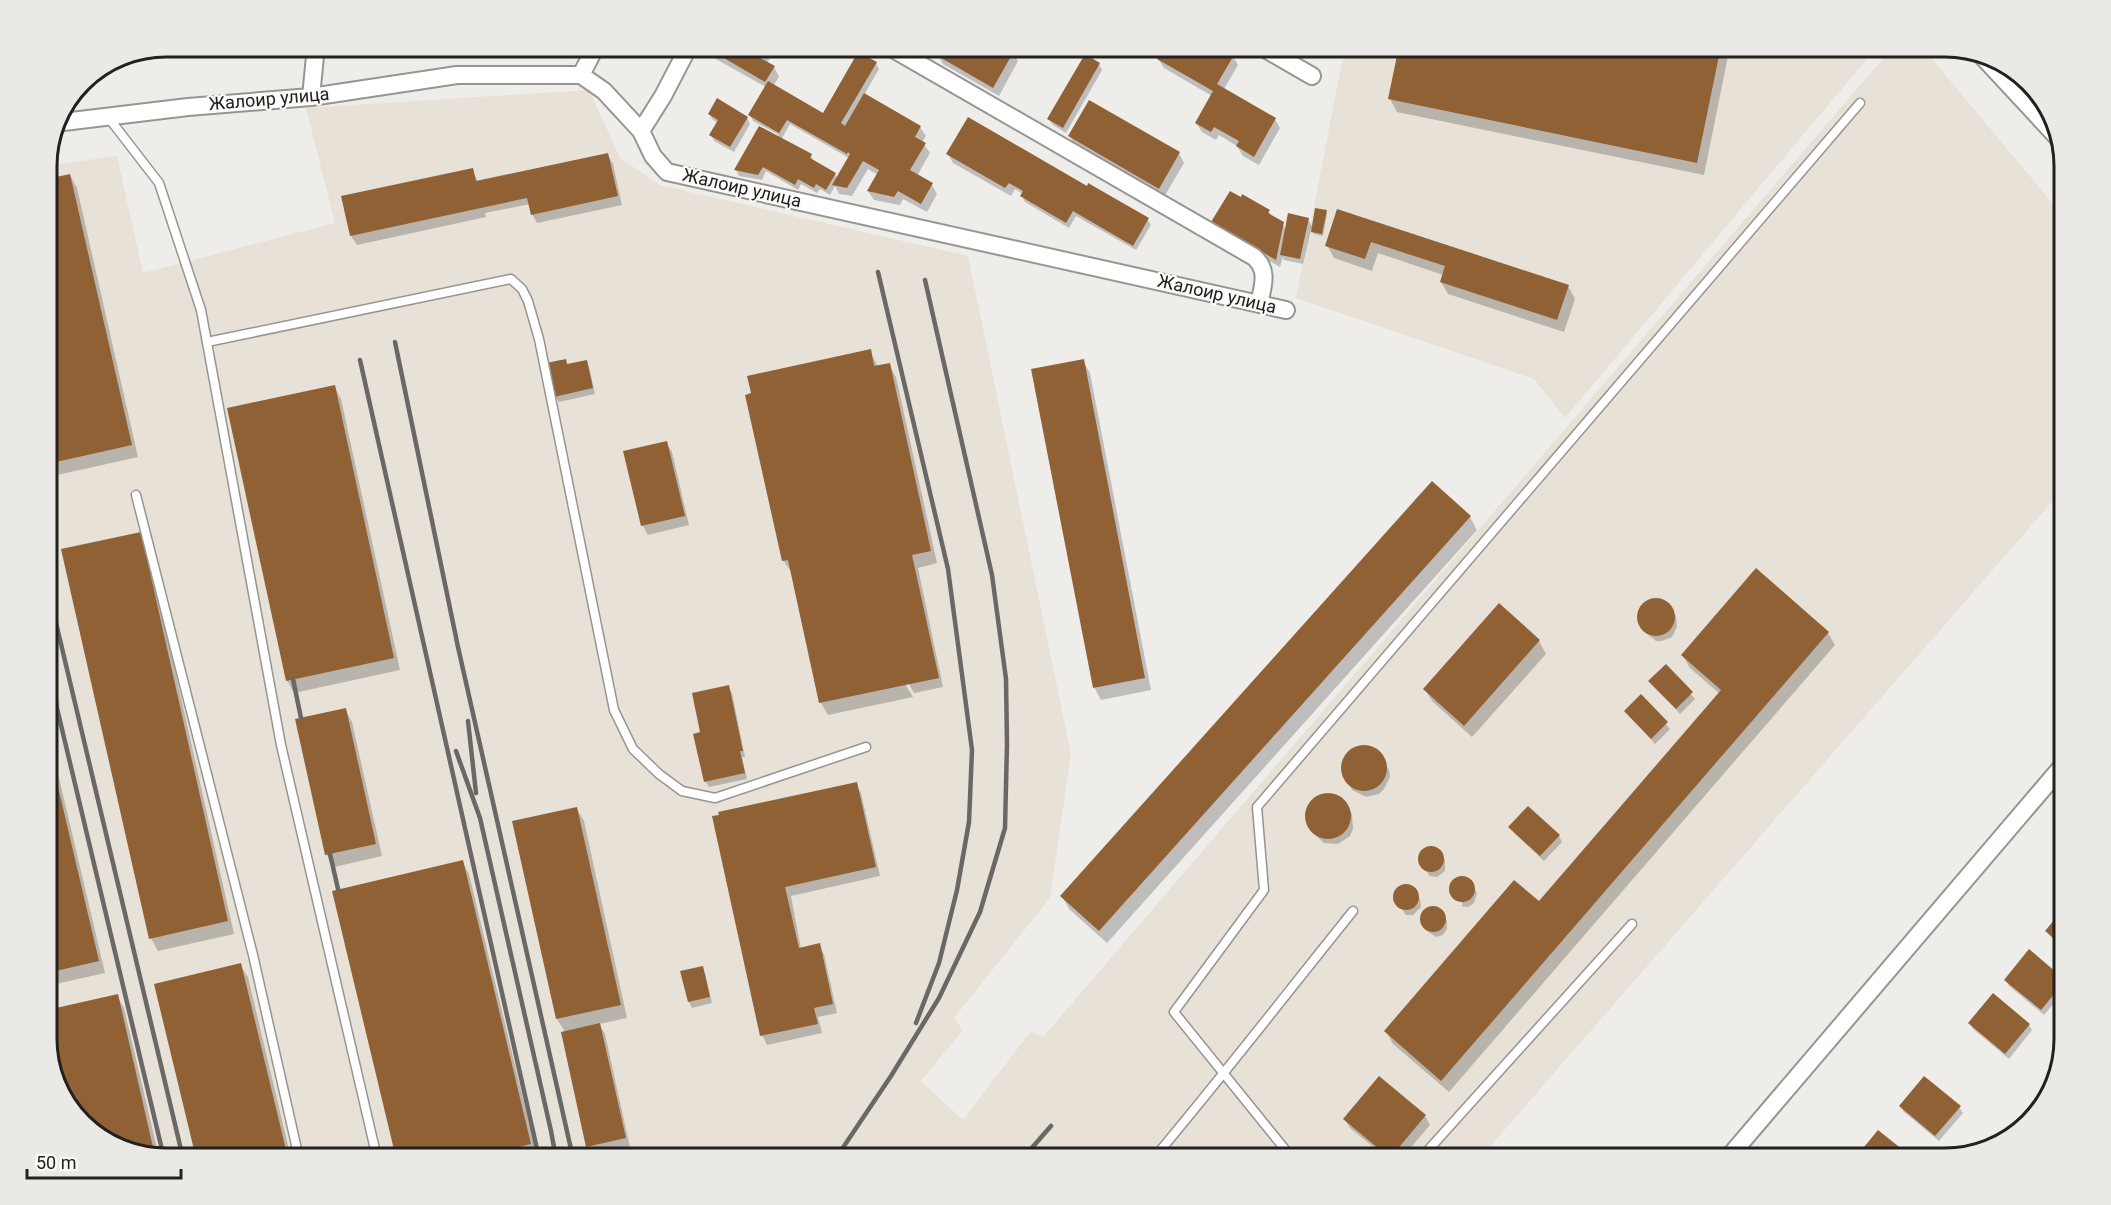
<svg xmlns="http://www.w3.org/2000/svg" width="2111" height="1205" viewBox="0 0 2111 1205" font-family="Roboto,sans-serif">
  <rect width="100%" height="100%" fill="#efedea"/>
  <path fill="#e7e1d7" d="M1345 47H1877L1565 418 1534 379 1296 298Z
    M1893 47H1922L2064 217V488L1480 1158H166L107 1143 66 1105 47 1046V166L117 156 143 273 335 223 306 108 589 90 620 158 660 185 968 256 1071 754 1050 898 954 1018 963 1030 921 1081 963 1120 1031 1031 1043 1037Z"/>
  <path fill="#0003" fill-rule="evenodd" d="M710 46H777L767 63 774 67 779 77 773 86 824 115 876 63 879 69 864 95 920 127 926 136 922 142 930 153 917 176 932 185 937 194 927 212 903 199 900 205 874 200 868 191 878 175 868 169 852 196 839 194 835 186 830 195 820 189 817 193 801 184 798 190 766 171 762 180 739 176 736 170 779 135 753 121 750 115 766 87 714 58 709 48ZM790 124 849 158 837 178 835 174 814 161 811 156 781 140Z
    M1400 46H1730L1704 175 1397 112 1390 99Z
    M1013 52 1018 61 999 96 943 64 938 55Z
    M1233 56 1238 65 1224 89 1275 119 1280 128 1259 165 1243 156 1237 146 1219 135 1216 140 1202 132 1196 123 1212 96 1164 68 1158 59Z
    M1099 64 1102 70 1066 133 1053 125 1049 119Z
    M709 114 747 118 750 124 734 152 714 141 711 135 718 123 713 120Z
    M1070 136 1179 153 1184 163 1164 197 1110 166 1108 163 1073 142Z
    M948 154 1087 188 1147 219 1151 225 1136 250 1076 216 1069 228 1025 202 1022 196 1023 194 1015 189 1011 196 953 163Z
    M608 155 613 164 622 205 537 223 532 214 530 204 485 213 486 217 357 245 351 236 472 169 478 182Z
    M70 175 77 188 138 457 53 476 47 464V180Z
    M1338 211 1568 286 1575 299 1564 332 1448 294 1441 282 1443 275 1378 253 1372 271 1334 258 1327 245Z
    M1269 212 1272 217 1282 223 1286 230 1308 219 1313 228 1326 212 1327 214 1323 236 1314 234 1311 229 1303 264 1284 260 1283 257 1280 267 1219 232 1213 222Z
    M870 351 878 367 889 365 896 377 937 563 918 568 943 687 914 693 905 677 902 679 913 697 828 715 821 703 792 573 783 560Z
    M565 360 568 365 586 362 589 367 595 394 559 402 555 396Z
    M1083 361 1090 373 1151 690 1101 700 1094 687Z
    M334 386 341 399 400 670 294 693 287 680Z
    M666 442 672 452 689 525 648 535 643 526 625 452Z
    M1470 517 1477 530 1107 943 1069 909 1062 896Z
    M140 533 147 546 234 934 158 951 151 938Z
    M1653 600H1658L1669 605 1676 616 1677 627 1672 637 1662 641H1656L1647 634 1639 617 1643 606Z
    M1499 605 1539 641 1546 654 1472 737 1432 701 1425 689Z
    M1828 633 1835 645 1449 1092 1393 1044 1386 1031 1539 903 1720 694 1690 668 1683 656Z
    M47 643 60 705 47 708Z
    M1666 667 1695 699 1680 714 1650 681Z
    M728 687 732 693 745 757H742L747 779 709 787 705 781 702 734Z
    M1641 696 1670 729 1655 744 1626 711Z
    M345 710 352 722 382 856 334 867 326 854Z
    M47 727 105 973 47 986Z
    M1359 747 1373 748 1378 752 1389 770 1390 777 1384 789 1379 794 1366 797 1352 790 1342 770 1347 755Z
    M856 784 861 793 880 876 791 896 801 949 819 945 824 954 837 1013 818 1017 822 1033 767 1045 762 1035 714 817Z
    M1324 795 1338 796 1352 814 1353 829 1350 836 1338 844 1324 843 1313 833 1307 821 1309 807 1317 797Z
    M576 808 584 821 627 1018 599 1024 605 1034 630 1147 593 1156 588 1146 565 1032 557 1019 514 822Z
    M1510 827 1559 836 1562 842 1544 861 1514 833Z
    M1436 849 1445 860V871L1437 877 1430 876 1421 864 1420 856 1424 850Z
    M462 861 469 874 537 1157 530 1158H398L334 892Z
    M1463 877 1470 880 1477 893 1474 903 1468 907 1461 906 1463 904 1454 896 1450 890 1456 879Z
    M1400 887H1411L1420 899 1421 907 1413 915H1406L1395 900 1396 893Z
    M1427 909H1438L1443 915 1447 921V929L1443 935 1436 937 1427 931 1421 918Z
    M2064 911V949L2051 937 2047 931Z
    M2029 951 2064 981V991L2044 1015 2009 986 2006 980Z
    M240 965 248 977 291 1158H198L156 985Z
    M702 968 705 973 712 1003 692 1008 689 1002 682 972Z
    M117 996 124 1008 159 1157 107 1143 66 1105 47 1046V1012Z
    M1970 1023 2029 1025 2032 1030 2009 1059 1973 1029Z
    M1900 1106 1959 1107 1963 1113 1939 1141 1904 1112Z
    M1425 1116 1430 1125 1402 1158H1387L1350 1128 1345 1119Z
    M1879 1132 1911 1158H1857Z"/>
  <path fill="#906134" d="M708 46H766L760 58 775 66 765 82 707 48Z
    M941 46H1006L1014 51 993 88 936 55Z
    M1164 46H1220L1234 55 1217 84 1276 118 1254 157 1236 146 1239 141 1214 127 1211 132 1195 123 1213 91 1157 59Z
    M1399 46H1721L1697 163 1388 99Z
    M858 52 877 62 841 123 845 126 864 93 921 126 915 137 926 143 910 170 933 183 921 204 898 191 894 197 867 191 879 170 863 161 847 188 832 185 850 154 848 152 847 154 787 120 779 133 748 115 768 81 823 113Z
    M1085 54 1100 63 1063 128 1047 119Z
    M717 98 748 117 730 147 709 135 718 120 708 114Z
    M1089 100 1180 152 1159 189 1068 136Z
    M968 117 1087 186 1088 183 1149 218 1133 246 1073 211 1066 223 1020 196 1023 191 1009 183 1005 188 946 154Z
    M759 126 812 154 810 158 836 173 826 190 816 184 814 188 798 179 795 185 763 167 758 175 734 170Z
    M608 153 618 196 531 215 527 198 350 236 341 196 473 168 476 181Z
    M70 174 132 445 47 464V179Z
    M1230 191 1241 197 1242 194 1270 210 1268 213 1284 222 1276 260 1211 222Z
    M1315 208 1327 210 1322 234 1311 232Z
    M1337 209 1569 285 1557 320 1440 282 1445 266 1371 242 1365 259 1325 246Z
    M1288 213 1309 218 1300 259 1280 255Z
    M871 349 874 366 890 363 931 551 912 555 939 678 819 703 788 560 782 561 745 395 751 393 747 376Z
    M566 359 567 364 587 360 593 388 554 397 546 363Z
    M1084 359 1145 678 1093 688 1031 369Z
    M335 385 394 658 286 681 227 408Z
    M667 441 685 516 641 526 623 451Z
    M1432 481 1471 516 1099 931 1060 896Z
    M141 532 228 921 149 939 61 549Z
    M1756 568 1829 632 1441 1081 1384 1031 1514 880 1539 901 1721 690 1681 655Z
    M1637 617a19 19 0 1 1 38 0a19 19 0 1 1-38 0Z
    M1499 603 1540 640 1464 726 1423 689Z
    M47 663 54 693 47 694Z
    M1666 664 1693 692 1676 709 1648 681Z
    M729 685 743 751H740L745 773 704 782 693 734 700 732 692 693Z
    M1641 694 1668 722 1651 739 1624 711Z
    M346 708 376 844 325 855 295 719Z
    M47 740 99 961 47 973Z
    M1341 768a23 23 0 1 1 46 0a23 23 0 1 1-46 0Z
    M857 782 876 867 785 887 799 948 820 943 833 1004 814 1008 818 1024 760 1036 712 816 719 815 718 812Z
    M1305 816a23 23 0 1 1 46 0a23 23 0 1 1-46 0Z
    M1528 806 1560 835 1540 856 1508 827Z
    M577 807 621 1005 556 1019 512 821Z
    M1418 859a13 13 0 1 1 26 0a13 13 0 1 1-26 0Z
    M463 860 531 1144 472 1158H396L332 891Z
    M1449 889a13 13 0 1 1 26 0a13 13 0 1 1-26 0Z
    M1393 897a13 13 0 1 1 26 0a13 13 0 1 1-26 0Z
    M1420 919a13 13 0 1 1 26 0a13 13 0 1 1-26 0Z
    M2064 908V947L2045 931Z
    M2029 949 2064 979V982L2041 1010 2004 980Z
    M241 963 288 1158H196L154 984Z
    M703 966 710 997 688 1002 680 971Z
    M1993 993 2030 1024 2005 1054 1968 1023Z
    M118 994 155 1156 107 1143 66 1105 47 1046V1010Z
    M600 1023 626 1138 586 1147 561 1032Z
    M1379 1076 1426 1115 1390 1158 1343 1119Z
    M1924 1076 1961 1106 1935 1136 1899 1106Z
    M1878 1130 1913 1158H1855Z"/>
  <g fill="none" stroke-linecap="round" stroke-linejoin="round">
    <defs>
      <path id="service" d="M108 117 159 183 201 310 281 745 377 1158
        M207 342 511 279 522 289 528 301 539 339 614 710 633 749 659 774 682 791 715 798 866 747
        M136 495 253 955 299 1158
        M1154 1158C1222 1077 1287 993 1353 911
        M1292 1158 1174 1012 1264 890 1257 807 1860 103
        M1421 1158 1632 924"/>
      <path id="minor" d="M888 46 1254 257C1269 270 1263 286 1259 304
        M1260 46 1312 76
        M1982 56 2058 138
        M581 75 596 46
        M311 97 316 46
        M55 123 188 107 311 97 457 75H581L604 91 641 131 653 156 667 172 1286 310
        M641 131 663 96 689 46
        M1728 1158 2064 764"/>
    </defs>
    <use href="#service" stroke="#979592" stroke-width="11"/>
    <use href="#minor" stroke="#979592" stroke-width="20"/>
    <use href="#service" stroke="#fff" stroke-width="8"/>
    <use href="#minor" stroke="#fff" stroke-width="16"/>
    <path stroke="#6a6866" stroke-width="4.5" d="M878 272 948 569 972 750 969 822 957 890 939 963 916 1023
      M395 342 458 647 573 1158
      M360 360 539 1158
      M47 585 183 1158
      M293 679 301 718
      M56 704 164 1158
      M468 721 476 793
      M456 751 480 818 551 1131 556 1158
      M330 854 338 889
      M836 1158 891 1076 939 998 980 912 1005 828 1007 744 1006 679 992 575 925 280
      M1023 1158 1051 1126"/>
  </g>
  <g text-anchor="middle" stroke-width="4.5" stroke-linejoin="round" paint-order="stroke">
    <g font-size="18" fill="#222120" stroke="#fcfaf7">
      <text transform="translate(269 99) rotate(-5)" y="6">Жалоир улица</text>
      <text transform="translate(742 188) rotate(13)" y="6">Жалоир улица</text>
      <text transform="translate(1217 294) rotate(13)" y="6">Жалоир улица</text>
    </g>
  </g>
  <path d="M0 0H2111V1205H0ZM166 57H1945A109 109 0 0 1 2054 166V1039A109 109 0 0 1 1945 1148H166A109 109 0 0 1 57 1039V166A109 109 0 0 1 166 57Z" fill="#ebe9e6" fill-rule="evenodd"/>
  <path fill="none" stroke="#222120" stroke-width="3" d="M166 57H1945A109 109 0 0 1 2054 166V1039A109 109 0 0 1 1945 1148H166A109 109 0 0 1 57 1039V166A109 109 0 0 1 166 57Z"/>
  <path d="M27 1169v9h154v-9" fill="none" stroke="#222120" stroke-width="3"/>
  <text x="36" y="1169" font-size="18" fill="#222120" stroke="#fcfaf7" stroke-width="4.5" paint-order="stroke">50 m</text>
</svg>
